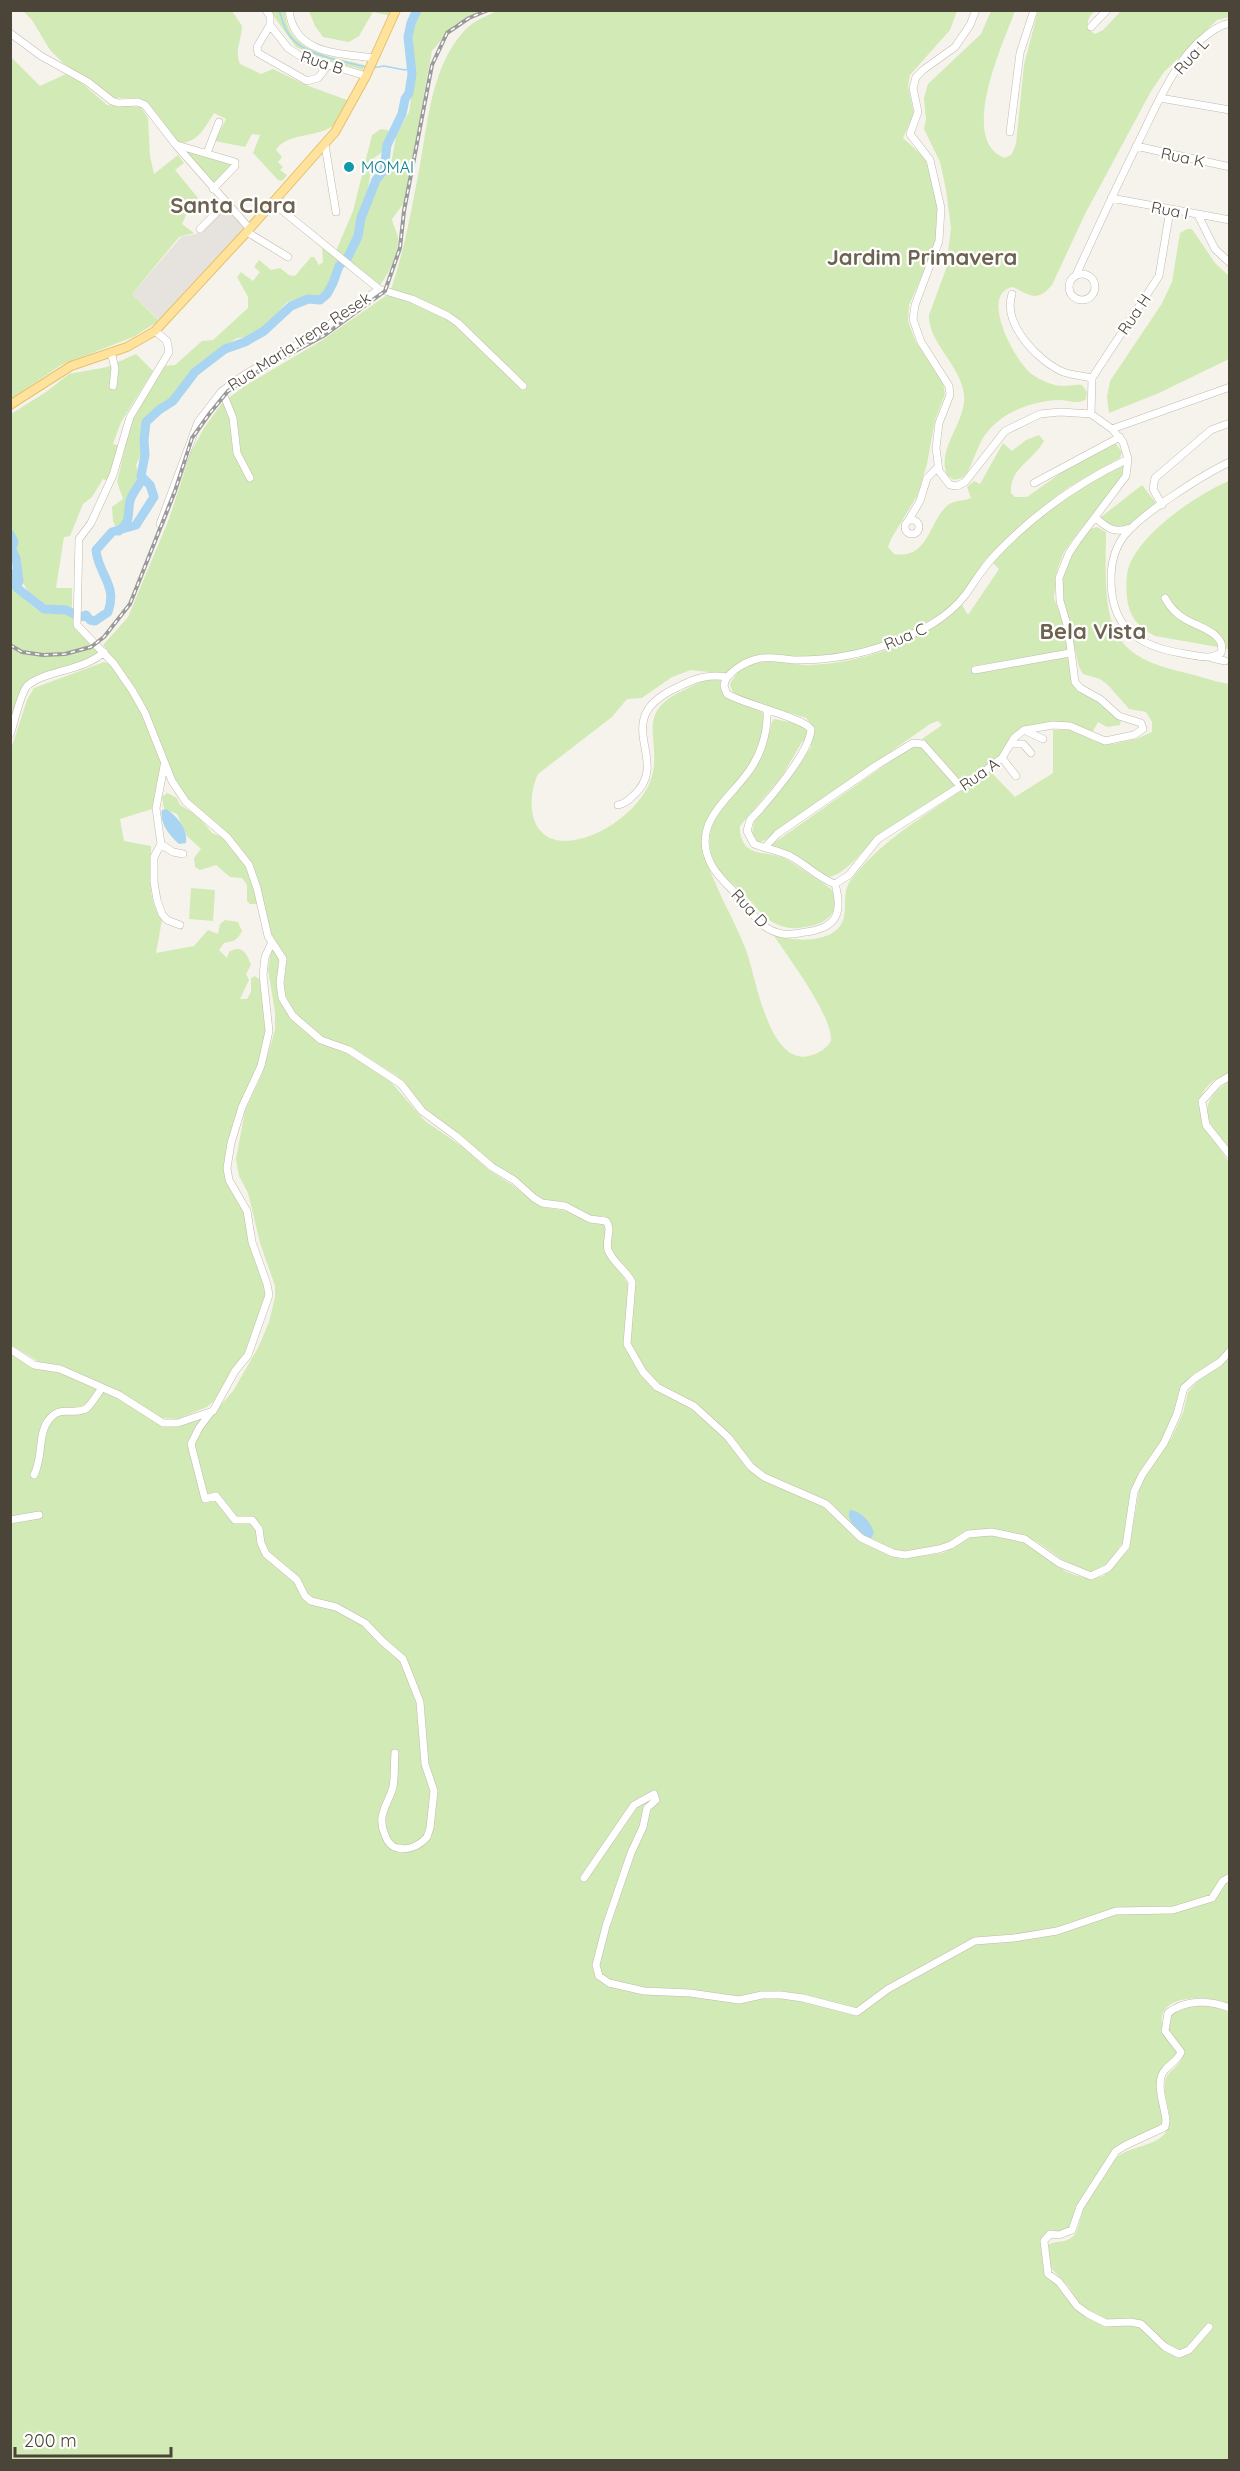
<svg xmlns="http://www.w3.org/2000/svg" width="1240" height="2471" viewBox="0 0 1240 2471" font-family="Quicksand,sans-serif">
  <rect width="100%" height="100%" fill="#f6f3ec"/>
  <path fill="#e6e2dd" d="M225 207 246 230 160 321 132 294 181 237 196 234Z"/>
  <path fill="#d2eab5" d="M499 10 957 11 950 30 910 75 908 86 914 114 903 138 925 158 938 205 937 241 909 305 908 321 916 342 943 383 945 394 935 420 927 464 917 496 891 539 888 547 894 554C929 560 929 520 948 505 954 500 964 501 971 498L967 487 974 481 980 484 1003 443 1012 451 1026 440 1039 435 1044 441C1034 460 1009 468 1011 493L1015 497H1027L1075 463 1113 444H1116L1122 452 1120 458 1069 487 1040 509 985 560 961 596 946 611 914 629 889 641 838 655 745 661 725 674 691 670 672 677 642 698 627 699 612 717 538 774C528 795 527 833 556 840 592 847 643 810 652 776 662 740 633 713 684 690 698 683 707 677 723 680L727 698 762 712C766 720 764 726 762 735 759 747 755 759 747 769 729 795 700 813 703 849 712 884 733 916 746 950 756 976 768 1065 809 1056 818 1054 826 1049 831 1041 833 1016 787 956 773 934 790 941 819 943 835 931 851 919 841 900 848 885 850 880 856 874 859 870 895 829 946 804 989 770L1015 797 1053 773V730H1071L1094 741 1113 744 1136 739 1152 732V722L1146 712 1129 709 1108 685 1100 679 1083 674 1079 667 1064 603 1062 581 1069 557 1089 529 1097 527 1106 532C1106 560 1103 602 1114 628 1128 661 1163 667 1194 675 1206 678 1217 682 1229 684V1073L1213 1081 1205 1089 1198 1102 1203 1125 1229 1162V1346L1219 1359 1183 1385 1179 1391 1177 1408 1159 1446 1145 1464 1132 1489 1124 1541 1105 1567 1099 1571 1089 1573 1071 1566 1036 1541 1013 1533 999 1530H974L959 1536 947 1545 896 1552 867 1539 833 1508 760 1473 711 1420 651 1379 629 1342 634 1287 610 1246 608 1219 604 1216H589L565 1202 543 1200 537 1197 429 1114 419 1104 397 1076 350 1046 327 1040 315 1033 293 1011 284 992 285 955 271 935 253 867 188 800 177 785 138 694 103 645 128 617 169 519 191 452 204 428 222 403 243 387 321 341 387 295 391 289C405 249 412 206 420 165 428 120 432 66 464 31 473 21 486 16 499 10Z
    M23 11H232L242 26C242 39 234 51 240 64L261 74 273 69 306 85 347 100C344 108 341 120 334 125 318 138 291 132 277 148L276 150 282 157 278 162 283 167 280 170 287 175 282 181 278 180 253 153 260 135 252 134 245 147 215 141 226 119 214 113C204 129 196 146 175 142L144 101 136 98H114L63 63 50 50 32 20Z
    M270 11H285C287 53 331 56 364 65L363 70 326 60 296 47Z
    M309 11H394L391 16 373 12 359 36 349 42 323 37 315 26Z
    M421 11H484L454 25 432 51 404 203 392 219C393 226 397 231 398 238 400 252 388 275 380 285L348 260 359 241 367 207 392 159 396 136 409 112 412 91 413 29 415 18Z
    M991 11H1015C1004 41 957 141 1005 158L1012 154 1016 144 1024 65 1038 11H1095C1086 18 1085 28 1095 34L1103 30 1121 11H1229V17L1217 20 1164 72 1150 93 1085 214 1052 285C1037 303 1029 295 1013 287 978 293 1015 363 1033 375 1042 381 1053 386 1064 386 1070 386 1076 384 1082 385L1087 392 1086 399C1079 405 1068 400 1059 400 1032 401 1002 412 985 435 977 446 974 461 967 473L962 478 954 480 947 475C936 448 967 422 964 395 961 365 928 343 929 315L946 269 951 228 946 190 940 162 924 129 926 120 924 98 928 84 981 34Z
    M10 56 40 86 66 74 83 84 107 105 141 107 148 118 150 156 154 174 178 155 184 163 175 170 198 198 189 208 182 224 194 233 179 237 132 294 159 321 133 337 61 365 11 399Z
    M381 129 388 130V136L382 152 373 159 368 188 356 223 354 236 344 257 336 251 353 211 372 135Z
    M178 146 235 162 213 188Z
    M1187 229H1192L1215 263 1229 276V359L1159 393 1109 413 1107 397 1110 381 1161 305 1172 282 1180 233Z
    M322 246 340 260 333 271 328 289 317 296 303 297 287 302 263 329 250 337 237 338 199 363 170 399 147 418 143 427 142 453 136 465 140 480 129 498V513L121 527 116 528 113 521 112 507 123 499 117 482 131 422 163 366 175 365 202 341 213 340 248 308V297L237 277 241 272 253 281 260 272 254 267 259 260 271 270 280 268 289 275 295 276 311 257H314L319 265 323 262Z
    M136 354 153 371 121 422 113 444 122 446 109 481 103 479 92 497 83 504 70 536 64 537 56 588H72V609L47 607 27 590 20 577 15 539 11 530V414L46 392 69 374 107 367Z
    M1124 465 1122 482 1078 532 1064 552 1057 570 1054 598 1066 631 1068 651 972 666 973 671 1068 655 1072 678 1121 719 1120 725 1107 727 1098 722 1092 733 1068 723 1024 729 995 761 883 831C868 843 846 876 828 877L785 850 771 845 942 725 938 721 930 724C885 756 838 788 792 820 784 825 766 843 758 842L752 834 754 822 790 778 811 747 810 740 807 739 802 742 782 776 740 826C739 833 742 842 747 847 756 855 774 853 786 859 790 861 829 887 831 889 838 897 836 912 828 918 820 925 808 927 798 928 774 930 761 913 746 896 737 886 724 879 717 867 692 823 736 798 757 765 765 752 768 737 772 722L774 719 809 726 810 723 806 718 734 695 730 685C734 673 748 663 761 660 773 657 793 665 806 665 863 664 921 642 962 605L968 615 999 569 993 563C1030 522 1072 485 1124 465Z
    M1229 481V649L1155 636C1139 628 1129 617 1127 598 1126 587 1126 576 1129 566 1143 531 1196 495 1229 481Z
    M1142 485 1156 503C1146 512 1128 533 1113 527 1109 525 1104 520 1101 517Z
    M10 581C13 589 36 612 45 613 54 615 64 611 73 616L76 628 101 653 22 688 10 723Z
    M104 662 110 664 139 705 162 765 155 808 120 819 124 841 151 846C151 871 146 899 162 920L156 953 194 946 208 930 218 934 220 924 225 920 238 922 242 931C237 941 234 941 224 943L219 950 227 958 229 952C242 944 247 954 251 965L246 974 249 980 240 999H247L251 992V978L255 976 262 982 266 1031 259 1065 224 1162V1170L245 1214 267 1292 246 1352 216 1399 207 1407 178 1419 160 1418 62 1366 39 1362 11 1345 10 752 27 700 34 688Z
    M167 793 177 798 180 805 198 816 212 833 223 837 246 863 258 902 257 904H250L247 901V885L242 878 230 877 216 865 200 870 195 867 194 858 201 849 187 836 177 814 164 809 162 797Z
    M191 888 215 890 213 921 189 919Z
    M272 945 280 957 278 982 282 1004 298 1025 317 1041 345 1052 390 1081 425 1121 463 1147 490 1171 511 1184 534 1202 542 1207 566 1211 592 1223 605 1224 607 1231 605 1248 629 1286 624 1342 644 1378 655 1388 680 1401 703 1418 729 1442 758 1477 822 1506 863 1542 901 1559 943 1553 972 1536H998L1022 1542 1034 1548 1065 1571 1075 1575 1089 1579 1103 1576 1129 1549 1140 1485 1146 1472 1171 1439 1183 1413 1188 1392 1201 1378 1229 1358V2004C1214 1996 1164 1993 1162 2018 1160 2033 1173 2040 1179 2052L1159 2076V2088L1165 2123 1160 2128 1123 2144 1115 2151 1078 2207 1071 2228 1061 2233 1049 2232C1037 2240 1043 2264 1047 2276 1067 2291 1078 2318 1103 2325 1116 2328 1128 2322 1141 2325L1165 2348 1178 2356C1192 2354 1201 2339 1210 2328L1209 2326 1186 2350 1176 2352 1142 2322 1127 2320 1107 2321 1079 2304 1068 2286 1051 2268 1047 2246C1055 2239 1067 2245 1075 2234 1080 2226 1080 2216 1084 2207 1091 2192 1104 2168 1117 2157 1130 2146 1155 2147 1166 2132 1176 2117 1162 2099 1165 2082 1166 2072 1179 2067 1183 2057 1183 2043 1171 2040 1168 2028 1162 2007 1197 2003 1212 2006 1218 2007 1224 2010 1229 2013V2460H11V1353L33 1367 59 1372 122 1400 162 1426H176L201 1416 213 1414 233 1391 259 1346 269 1322 275 1297V1286L260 1243 248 1193 239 1176 236 1159 245 1111 262 1074 275 1030V1012L268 970Z
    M1229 1081V1148C1204 1121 1196 1104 1229 1081Z"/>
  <path fill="#a9d4f2" d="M166 809C177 816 188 828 186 843L179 844C170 836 159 823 162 810Z
    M850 1510C861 1511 871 1522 874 1533L871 1538H867C859 1529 845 1522 850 1510Z"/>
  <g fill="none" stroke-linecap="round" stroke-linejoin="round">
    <path stroke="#a9d4f2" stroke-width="1.5" d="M279 10C282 19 284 29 290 36 303 55 345 62 367 67
      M372 68 384 66 405 70 411 68"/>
    <path stroke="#a9d4f2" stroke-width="9" d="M119 531C132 521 127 514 130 501 132 493 139 486 142 479
      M10 534 14 542 10 554
      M12 550 16 558 19 582
      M10 573 17 588 44 609 66 610 80 617 86 615 90 620 95 621 108 612C118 585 98 574 96 550L112 532 136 525 154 497 150 485 141 476 145 455 144 440 146 422 159 410 173 401 195 372 225 349 245 342 264 331 291 306 308 299 320 300 327 294 333 283 339 266 348 257 358 236 361 218 376 180 384 170 387 145 402 114 405 99 409 93 412 74 408 37 411 23 417 10"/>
    <defs>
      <path id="minor" d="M266 10 270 16V25L288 48 300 56 366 76
        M289 10C294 55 339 53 374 58
        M270 25 257 47 258 53 307 81 318 78 328 65
        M1091 27 1107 10
        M10 33 41 56 88 82 112 101 118 103 138 102 145 105 176 145 250 229
        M1160 98 1230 110
        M1010 132 1020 53 1034 10
        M177 145 235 162V166L213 189
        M325 145 336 212
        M1136 146 1230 167
        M207 153 219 122
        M1111 198 1230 220
        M273 203 379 289 412 299 448 316 458 323 523 386
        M1198 215 1215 249 1230 263
        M200 229 226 203
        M247 232 288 257
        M1069 287a13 13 0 1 1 26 0a13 13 0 1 1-26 0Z
        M1076 275C1097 229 1118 183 1141 137 1152 114 1163 89 1178 67 1188 51 1210 27 1230 23
        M1012 294C1002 324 1038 361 1063 372 1072 375 1082 376 1092 378
        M155 331 167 341 169 352 130 417 113 475 91 523 79 539 77 625 114 664 132 690 145 713 172 781 186 802 227 837 249 865 257 888 268 936 283 959 280 983 282 998 293 1016 321 1040 349 1050 401 1084 422 1111 456 1136 492 1167 514 1180 534 1198 542 1203 565 1206 590 1219 606 1221C613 1230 605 1239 608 1250 613 1263 626 1270 632 1282L627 1344 643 1372 657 1387 694 1406 728 1437 751 1467 764 1477 826 1504 861 1538 893 1553 905 1555 939 1549 951 1545 968 1534 992 1532 1025 1539 1059 1563 1091 1576 1108 1568 1126 1546 1134 1492 1142 1475 1164 1443 1177 1414 1184 1388 1195 1378 1220 1362 1230 1351
        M111 352 115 368 113 386
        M222 391 233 418 237 453 250 478
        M1091 414 1092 378 1159 276 1170 210
        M1112 429 1230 387
        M1034 483 1120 437
        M1162 505 1153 489 1155 478 1211 430 1230 423
        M1096 518C1107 528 1115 534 1130 528
        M905 527a7 7 0 1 1 14 0a7 7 0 1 1-14 0Z
        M908 521 920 501 927 478 938 467
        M160 524 198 422 222 391 244 375 313 336 379 289
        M1165 598C1170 607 1176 614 1185 619 1198 627 1227 633 1221 653 1210 660 1198 656 1186 654 1139 647 1111 629 1111 579 1111 564 1115 548 1124 536 1141 514 1204 474 1230 462
        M1212 658 1225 661
        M975 670 1070 653
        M767 711C768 733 760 758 746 775 725 803 690 826 712 866 719 878 730 887 739 897 755 914 758 929 783 934 791 935 798 933 806 932 837 928 843 913 835 884 818 878 807 865 790 856 778 850 766 849 754 844L747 831 750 820C767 802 810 753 811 729 803 718 744 704 727 694L724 686C725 673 745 662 757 659 770 655 784 660 797 660 830 660 861 655 891 643 920 632 947 619 966 594 976 580 984 566 996 554 1035 513 1077 483 1128 459
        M1026 731 1043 739
        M10 735C14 724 20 694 27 686 42 671 84 671 104 652
        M1011 744H1023L1031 753
        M1002 758 1016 776
        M164 766 156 808 161 844 154 857V882L157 900 162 914 167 920 180 925
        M618 805C624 804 629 800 633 796 664 768 633 741 646 713 652 701 667 692 678 687 696 678 708 674 727 677
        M161 844 173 852 183 854
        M766 846 777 834 877 765 913 743 923 744 961 787
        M835 884 849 875 878 839 986 770 1002 758 1014 738 1024 730 1053 725 1070 726 1105 741 1134 735 1143 729 1141 723 1119 716 1100 699 1080 688 1075 682 1068 628 1060 601 1059 578 1069 553 1077 541 1126 476 1128 459 1123 442 1112 429 1091 414 1060 412 1040 414 1005 431 965 482 957 486 950 485 939 471 936 448 939 423 950 395 949 386 921 342 913 319 915 305 939 241 941 208 930 160 910 134 918 112 913 88 916 77 923 70 955 47 970 25 976 10
        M1230 1076 1218 1083 1202 1101 1206 1125 1230 1155
        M10 1349 34 1365 60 1369 119 1395 163 1423H178L213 1411 235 1371 248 1355 269 1295 267 1284 252 1242 247 1211 229 1180 227 1168 231 1143 242 1107 261 1066 269 1031 263 975 265 957 272 942
        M211 1412 199 1428 191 1444 205 1499 216 1496 235 1520H252L259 1529 261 1543 266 1554 297 1580 305 1596 311 1601 336 1607 365 1623 382 1641 403 1659 420 1702 425 1764 434 1791 430 1828 427 1837C420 1845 409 1851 398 1848 391 1847 387 1841 385 1835 376 1815 388 1805 393 1787 395 1776 394 1764 395 1753
        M34 1475C43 1458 38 1434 48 1421 60 1403 74 1417 87 1408 92 1403 97 1395 101 1389
        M10 1520 39 1515
        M584 1878 634 1805 654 1794 656 1800 647 1808 643 1827 631 1853 606 1926 596 1965 599 1976 609 1983 644 1991 690 1993 739 2000 762 1995H781L803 1998 857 2012 888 1989 975 1941 1014 1938 1057 1931 1116 1911 1173 1910 1212 1898 1223 1881 1230 1877
        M1209 2327 1189 2350 1179 2354 1165 2347 1141 2324 1130 2322 1106 2323 1088 2314 1077 2306 1059 2282 1048 2274 1044 2241 1050 2234 1059 2235 1072 2230 1080 2207 1116 2151 1126 2145 1165 2127 1166 2121C1165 2106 1154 2082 1165 2070 1171 2063 1178 2060 1181 2052L1165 2031 1168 2013C1186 1999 1210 2000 1230 2008"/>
      <path id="major" d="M10 405 71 366 127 347 155 331 244 235 335 132 366 76 396 10"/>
    </defs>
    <use href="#minor" stroke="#c2bbae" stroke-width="8"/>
    <use href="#major" stroke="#e6c16a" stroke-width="10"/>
    <use href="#minor" stroke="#fff" stroke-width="7"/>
    <use href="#major" stroke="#ffe39c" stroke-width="8"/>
    <defs>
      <path id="rail" d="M10 645 22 652 43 655 65 654 91 647 104 637 130 604 175 491 192 438 210 413 228 391 262 369 325 335 385 291 400 248 404 211 432 65 447 33 469 18 488 10"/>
    </defs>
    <use href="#rail" stroke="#9a9a9a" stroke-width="4"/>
    <use href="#rail" stroke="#fff" stroke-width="1.5" stroke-dasharray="4.5" stroke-linecap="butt"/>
  </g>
  <circle fill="#0f9aa8" stroke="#fff" stroke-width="2" cx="349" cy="167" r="6"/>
  <g text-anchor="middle" stroke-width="4.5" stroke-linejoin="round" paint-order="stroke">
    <g font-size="16" fill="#4b4439" stroke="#fff">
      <text transform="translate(1191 56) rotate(-48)" y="6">Rua L</text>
      <text transform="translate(322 62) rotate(18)" y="6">Rua B</text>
      <text transform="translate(1183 157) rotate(12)" y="6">Rua K</text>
      <text transform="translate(1170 210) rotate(11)" y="6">Rua I</text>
      <text transform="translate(1134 314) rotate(-56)" y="6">Rua H</text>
      <text transform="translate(299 341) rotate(-33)" y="6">Rua Maria Irene Resek</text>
      <text transform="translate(905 636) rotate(-23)" y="6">Rua C</text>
      <text transform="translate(979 774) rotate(-35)" y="6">Rua A</text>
      <text transform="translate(750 908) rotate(47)" y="6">Rua D</text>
    </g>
    <g font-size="16" fill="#0d838f" stroke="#fff" text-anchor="start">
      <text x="361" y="173">MOMAI</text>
    </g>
    <g font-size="22" font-weight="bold" fill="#6e6250" stroke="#fff">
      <text x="233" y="213">Santa Clara</text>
      <text x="922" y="265">Jardim Primavera</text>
      <text x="1093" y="639">Bela Vista</text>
    </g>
  </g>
  <rect width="1240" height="2471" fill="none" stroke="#4b4439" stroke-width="24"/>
  <path d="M15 2447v9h156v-9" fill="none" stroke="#4b4439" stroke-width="3"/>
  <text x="24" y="2447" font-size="18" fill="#4b4439" stroke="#ffffff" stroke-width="4.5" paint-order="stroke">200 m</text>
</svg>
